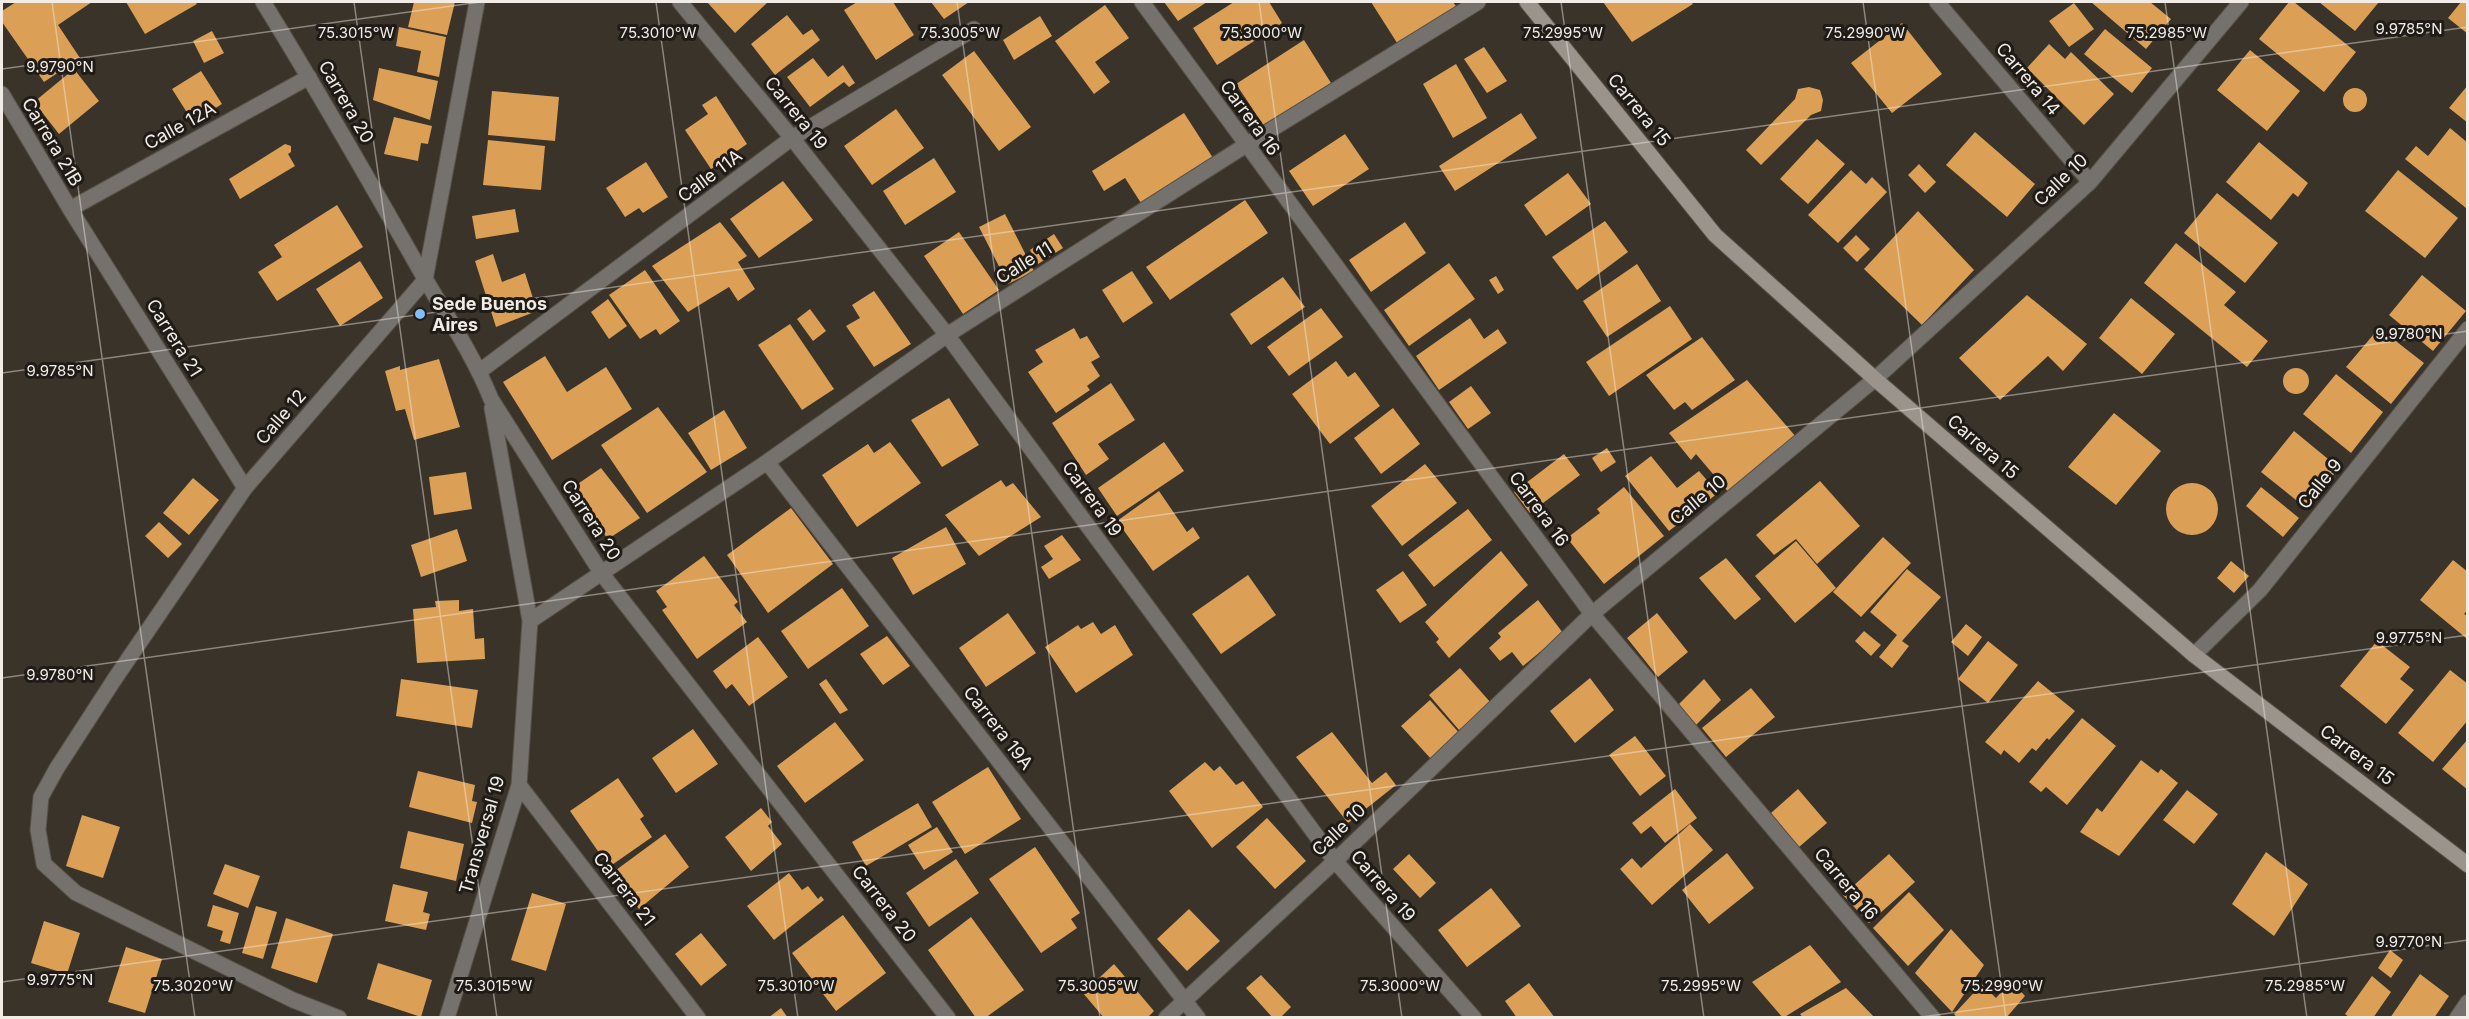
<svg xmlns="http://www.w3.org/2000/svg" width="2469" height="1019" viewBox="0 0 2469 1019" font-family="Inter,sans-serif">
  <rect width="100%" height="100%" fill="#3a332a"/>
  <path fill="#dba056" d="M16 2H92L58 25 80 58 44 82 2 22V11Z
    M126 2H195L197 4 145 34Z
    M414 2H455L447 35 408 27Z
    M707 2H768L735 33Z
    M857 2H893L914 35 876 60 844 10Z
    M931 2H969L944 19Z
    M1164 2H1207L1178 21Z
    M1234 2H1269L1282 23 1217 65 1193 28Z
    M1371 2H1453L1458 9 1399 46Z
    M1603 2H1691L1693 4 1632 42Z
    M2091 2H2150L2171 19 2146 49Z
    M2289 2H2294L2356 52 2324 92 2259 39Z
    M2319 2H2379L2355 31Z
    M2461 2H2468V34L2448 18Z
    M2074 3 2094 29 2069 47 2049 21Z
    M1105 5 1129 38 1095 62 1110 82 1094 94 1055 41Z
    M787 15 803 35 812 29 820 40 775 75 751 44Z
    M1040 16 1052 36 1014 60 1003 40Z
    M1902 23 1942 74 1892 113 1851 63Z
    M399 27 446 37 439 77 417 72 421 51 396 46Z
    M2105 29 2152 68 2132 93 2084 54Z
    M212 31 224 53 204 63 193 41Z
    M1304 40 1331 83 1264 126 1236 84Z
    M2049 44 2065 59 2071 52 2114 94 2084 125 2027 68Z
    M1484 47 1507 81 1487 93 1464 59Z
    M2250 50 2300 91 2267 131 2217 90Z
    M974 51 1031 127 999 151 942 75Z
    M813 58 828 77 843 65 855 83 849 87 844 82 810 107 787 77Z
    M1456 64 1487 118 1453 138 1423 84Z
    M379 68 438 81 430 120 373 100Z
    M74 69 99 101 59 134 34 102Z
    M201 71 222 104 193 122 172 89Z
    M2468 85V123L2449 108Z
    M1809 87 1820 90 1823 100 1821 111 1811 115 1761 165 1746 150 1795 99 1798 89Z
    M2343 100a12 12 0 1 1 24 0a12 12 0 1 1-24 0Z
    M492 91 559 97 555 141 488 135Z
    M716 96 747 144 711 169 685 130 708 114 702 105Z
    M896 109 924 148 872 185 844 146Z
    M1184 113 1213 158 1141 203 1125 178 1104 191 1092 171Z
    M1521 113 1537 138 1455 191 1439 166Z
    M394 117 432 126 428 144 421 143 418 161 384 154Z
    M2450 128 2468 143 2466 208 2405 159 2416 146 2428 156Z
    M1975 132 2035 184 2007 217 1946 165Z
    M1345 134 1369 169 1313 206 1289 171Z
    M1817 139 1845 164 1808 204 1780 179Z
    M488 140 545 146 541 190 483 185Z
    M2259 142 2308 183 2298 197 2293 193 2271 220 2226 182Z
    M285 144 291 146V152L288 154 295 166 240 199 229 179Z
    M934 158 956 192 905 225 883 191Z
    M646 162 668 197 643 213 639 208 625 217 606 188Z
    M1919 164 1936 182 1925 193 1908 175Z
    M1851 170 1866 184 1872 177 1887 192 1838 243 1808 215Z
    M2398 170 2458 218 2425 258 2365 211Z
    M1568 173 1591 204 1546 236 1524 205Z
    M783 181 813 220 759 258 730 219Z
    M2217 193 2278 243 2245 283 2184 233Z
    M1245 200 1268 233 1170 300 1146 267Z
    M337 205 363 247 277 301 258 272 282 257 274 245Z
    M515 209 519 232 476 239 472 216Z
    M1918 211 1974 270 1922 325 1864 269Z
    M1005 214 1034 271 1008 284 979 227Z
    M1605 221 1628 252 1577 290 1552 257Z
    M720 222 747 256 738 262 755 289 738 301 729 287 688 312 652 266Z
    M1405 222 1426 253 1371 292 1349 260Z
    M959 232 999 290 963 314 924 256Z
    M1054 234 1063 248 1038 264 1030 250Z
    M1856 235 1870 249 1857 262 1843 248Z
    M2176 243 2236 292 2224 305 2268 341 2247 367 2144 283Z
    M493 254 502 282 525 273 537 311 496 327 475 261Z
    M360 261 383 298 340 326 316 289Z
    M1449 263 1475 299 1409 346 1384 310Z
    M1637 264 1661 301 1607 337 1583 301Z
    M645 270 680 321 660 335 656 329 640 339 609 295Z
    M1132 271 1153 303 1123 323 1102 290Z
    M2422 275 2466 311 2433 351 2389 315Z
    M1496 276 1504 290 1498 294 1489 280Z
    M1283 277 1305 307 1251 345 1230 314Z
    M874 291 911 344 874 367 846 326 860 318 852 305Z
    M2027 295 2087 344 2063 371 2048 356 2000 400 1959 358Z
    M2131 298 2175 334 2142 374 2099 338Z
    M608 299 627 326 609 339 591 312Z
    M1670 306 1692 339 1609 396 1586 362Z
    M1321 308 1343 337 1289 376 1267 347Z
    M810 309 826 331 813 341 797 319Z
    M1470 318 1484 339 1498 329 1507 343 1439 390 1416 356Z
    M790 324 834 389 802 410 758 345Z
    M1074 328 1080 339 1087 336 1100 357 1091 362 1100 376 1087 386 1090 390 1056 413 1028 372 1043 362 1035 350Z
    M2379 328 2424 363 2391 404 2346 367Z
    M1702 337 1735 380 1692 410 1685 402 1674 410 1646 375Z
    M545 356 567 392 606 367 632 409 552 460 503 382Z
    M439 359 460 427 414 440 405 409 396 411 385 371 400 366V370Z
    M1336 361 1348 377 1355 372 1380 406 1330 444 1292 394Z
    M2283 381a13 13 0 1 1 26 0a13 13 0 1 1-26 0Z
    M2336 374 2383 412 2351 453 2303 414Z
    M1747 380 1797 438 1730 494 1696 454 1691 460 1669 433Z
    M1111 383 1135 420 1098 444 1109 459 1086 475 1052 423Z
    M1471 386 1491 413 1468 429 1449 402Z
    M949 398 979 445 942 467 911 420Z
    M658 407 707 472 647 513 601 445Z
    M1393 408 1420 444 1381 474 1354 438Z
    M724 410 747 448 711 470 688 433Z
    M2114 413 2161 451 2116 505 2068 467Z
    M2294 431 2339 468 2306 508 2261 472Z
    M890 442 921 483 857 527 822 475 868 444 874 453Z
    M1164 442 1184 471 1117 516 1098 488Z
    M1607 448 1616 462 1601 472 1592 458Z
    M1564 454 1580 475 1530 513 1514 492Z
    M1651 456 1677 488 1699 471 1718 493 1669 531 1625 476Z
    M1425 464 1457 503 1402 546 1371 506Z
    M601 468 640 518 608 539 579 501 574 504 566 492Z
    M466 472 472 509 434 515 429 477Z
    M193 478 219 500 189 535 163 513Z
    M1001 480 1006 487 1013 483 1041 517 979 556 945 515Z
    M1820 481 1860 526 1817 564 1796 539 1774 555 1756 535Z
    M2166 509a26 26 0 1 1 52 0a26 26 0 1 1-52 0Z
    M1624 487 1664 536 1604 584 1567 538 1600 513 1597 509Z
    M2261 487 2299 518 2283 537 2246 506Z
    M1159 491 1187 532 1193 527 1200 538 1153 571 1117 521Z
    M791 508 833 564 768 613 727 555Z
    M1468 509 1492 540 1434 587 1408 555Z
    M159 522 182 544 168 558 145 536Z
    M946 527 966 564 913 595 892 558Z
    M457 529 467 561 421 577 411 545Z
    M1062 535 1081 560 1049 579 1041 567 1053 559 1044 546Z
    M1883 537 1911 563 1861 617 1833 592Z
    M1796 541 1836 588 1795 623 1755 576Z
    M1501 551 1528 585 1449 658 1436 642 1439 639 1425 622Z
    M704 556 738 602 734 605 747 622 697 659 662 610 667 607 656 591Z
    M1726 558 1761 599 1735 620 1699 578Z
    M2453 560 2468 572V610L2464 614 2468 616 2466 638 2420 600Z
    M2231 561 2249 576 2234 593 2217 578Z
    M1907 569 1941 597 1902 641 1909 646 1892 668 1879 657 1897 635 1870 612Z
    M1403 571 1427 605 1400 623 1376 590Z
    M1248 575 1276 615 1221 654 1192 614Z
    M842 588 869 626 808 669 781 631Z
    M459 600V611L473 609 475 639 484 638 485 659 417 663 413 609 436 607 435 601Z
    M1538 600 1563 633 1523 666 1512 652 1500 661 1489 648 1501 637 1498 633Z
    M1008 613 1036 653 986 687 959 648Z
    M1657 613 1688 652 1658 677 1627 638Z
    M1093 622 1101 634 1115 625 1133 655 1076 693 1045 647 1078 625 1081 629Z
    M1966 624 1982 637 1968 656 1951 642Z
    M1864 631 1881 645 1871 656 1855 641Z
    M887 636 910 666 883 685 860 654Z
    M758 637 788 677 749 706 732 684 726 689 713 671Z
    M1988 641 2018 665 1988 703 1958 679Z
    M2377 641 2410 667 2400 679 2414 690 2386 724 2340 686Z
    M1460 668 1491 703 1459 730 1429 695Z
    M2450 670 2468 684 2466 697 2468 720 2433 762 2398 733Z
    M1590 678 1614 710 1575 743 1550 711Z
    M401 679 478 690 472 728 396 716Z
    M826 679 848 710 840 714 819 684Z
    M1704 679 1721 700 1696 725 1679 704Z
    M2038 681 2075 711 2049 740 2047 738 2036 751 2032 748 2019 763 2004 750 2001 755 1985 742Z
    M1751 688 1775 717 1726 757 1702 728Z
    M1430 700 1461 735 1432 760 1401 726Z
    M2082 718 2116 746 2067 805 2046 787 2041 792 2029 782Z
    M835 722 864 760 805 803 777 766Z
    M693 729 718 764 676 793 652 758Z
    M1332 732 1372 783 1386 772 1396 785 1348 823 1296 757Z
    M1635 736 1666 776 1640 796 1609 755Z
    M2468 739V790L2442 769Z
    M2141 760 2158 773 2161 769 2178 783 2119 856 2080 832 2097 808 2102 812Z
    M1205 762 1214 771 1220 766 1236 785 1243 781 1263 807 1212 848 1169 791Z
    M988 767 1021 819 965 854 932 802Z
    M418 771 475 785 472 801 477 802 472 823 409 807Z
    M618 778 644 816 640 819 652 837 609 867 570 811Z
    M1675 789 1697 818 1665 843 1651 826 1641 834 1632 823Z
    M1798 789 1827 823 1799 847 1771 813Z
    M2187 790 2218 814 2194 844 2163 820Z
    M918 803 932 827 866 866 852 842Z
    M761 808 772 822 768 826 782 844 751 871 725 837Z
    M82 815 120 827 103 878 66 866Z
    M1267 818 1306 861 1275 889 1236 847Z
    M1690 824 1713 850 1652 905 1620 869 1632 858 1641 868Z
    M937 827 953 852 924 870 908 845Z
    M408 831 464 844 456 881 400 868Z
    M665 834 689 867 639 909 612 873Z
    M1035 847 1080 913 1071 919 1077 928 1041 953 989 879Z
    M2266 852 2308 884 2274 936 2232 904Z
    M1727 853 1754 888 1709 924 1682 890Z
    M1409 854 1436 883 1420 898 1393 869Z
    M1889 854 1915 882 1869 923 1843 895Z
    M956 859 979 893 929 927 906 893Z
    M225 864 260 876 248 908 213 894Z
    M789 873 802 890 808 886 818 899 821 896 824 900 774 940 747 906Z
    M393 884 428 892 423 912 430 914 426 930 385 921Z
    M1491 888 1521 926 1467 967 1438 930Z
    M1909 892 1944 930 1908 966 1873 928Z
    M532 893 566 904 546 971 511 960Z
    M213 905 239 913 230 944 220 941 223 931 207 926Z
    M256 906 277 912 263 959 242 953Z
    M1189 909 1220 941 1187 971 1157 939Z
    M843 915 886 973 836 1011 792 953Z
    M971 917 1024 990 985 1018H976L928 950Z
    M286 918 333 934 317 983 271 968Z
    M44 921 80 933 67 974 31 963Z
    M1951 929 1984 965 1952 1012 1915 973Z
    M701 933 727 965 701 986 675 954Z
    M1810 945 1841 982 1783 1018 1752 982Z
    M126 947 162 959 145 1013 108 1002Z
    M2390 950 2403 960 2391 978 2378 968Z
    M378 963 432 980 421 1017 367 999Z
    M1114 964 1154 1011 1147 1018H1104L1083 993Z
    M2420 974 2449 996 2434 1018H2390Z
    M1261 975 1291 1007 1280 1018H1273L1246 988Z
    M2372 976 2391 992 2373 1018H2350L2345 1014Z
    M2011 981 2025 996 2006 1018H1957L1954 1014 1982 984 1996 998Z
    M1529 983 1555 1018H1517L1505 1001Z
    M1846 988 1875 1018H1803L1800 1014Z
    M781 1008 788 1018H768Z"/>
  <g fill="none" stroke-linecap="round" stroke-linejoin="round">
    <defs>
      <path id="street" d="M263 2C316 87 366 175 416 263 441 308 472 351 491 399L602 574 948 1018
        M680 2 792 138 947 335 1335 861 1474 1018
        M1142 2 1592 614 1933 1018
        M1937 2 2090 182
        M2 94 70 209 245 488
        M70 209 309 77
        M480 371 792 138 974 29
        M767 462 1198 1018
        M530 621 767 462 947 335 1246 145 1478 2
        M2194 655 2260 590 2468 329
        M519 785 698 1018
        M339 1018 293 1000 76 893 44 864 38 830 41 797 57 768 114 680 245 488 425 280 477 2
        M447 1018 519 785 530 621 492 408
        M1166 1018 1335 861 1592 614 1875 379 2090 182 2241 2
        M2457 1018 2468 1002"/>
      <path id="secondary" d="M1527 2 1715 235 1875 379 2194 655 2468 865"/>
    </defs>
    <use href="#street" stroke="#575148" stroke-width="17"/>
    <use href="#secondary" stroke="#575148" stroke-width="17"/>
    <use href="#street" stroke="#75716d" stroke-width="15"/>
    <use href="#secondary" stroke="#9a948d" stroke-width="15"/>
  </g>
  <path fill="none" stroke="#f1ece6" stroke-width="1.5" stroke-opacity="0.45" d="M52 2 195 1018M354 2 497 1018M656 2 798 1018M957 2 1100 1018M1259 2 1402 1018M1561 2 1704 1018M1863 2 2006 1018M2165 2 2307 1018M2466 2 2468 10M2 69 480 2M2 373 2468 27M2 678 2468 331M2 982 2468 635M1915 1018 2468 940"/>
  <circle fill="#82bcfa" stroke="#1f1b17" stroke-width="2" cx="420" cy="314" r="6"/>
  <g text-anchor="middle" stroke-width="6" stroke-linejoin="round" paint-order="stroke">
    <g font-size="18" fill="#f1ece6" stroke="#1f1b17">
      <text transform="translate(2028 79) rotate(50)" y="6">Carrera 14</text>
      <text transform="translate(346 102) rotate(60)" y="6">Carrera 20</text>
      <text transform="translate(1639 110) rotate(51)" y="6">Carrera 15</text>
      <text transform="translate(796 113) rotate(51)" y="6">Carrera 19</text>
      <text transform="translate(1250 118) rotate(54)" y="6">Carrera 16</text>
      <text transform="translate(180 126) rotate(-29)" y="6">Calle 12A</text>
      <text transform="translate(52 142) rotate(59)" y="6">Carrera 21B</text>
      <text transform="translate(710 176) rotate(-37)" y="6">Calle 11A</text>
      <text transform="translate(2061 180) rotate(-44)" y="6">Calle 10</text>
      <text transform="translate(1024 263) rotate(-32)" y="6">Calle 11</text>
      <text transform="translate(174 338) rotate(58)" y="6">Carrera 21</text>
      <text transform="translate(281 417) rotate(-49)" y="6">Calle 12</text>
      <text transform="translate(1983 447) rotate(41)" y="6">Carrera 15</text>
      <text transform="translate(2320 484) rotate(-51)" y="6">Calle 9</text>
      <text transform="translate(1092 499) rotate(54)" y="6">Carrera 19</text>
      <text transform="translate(1698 500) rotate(-40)" y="6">Calle 10</text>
      <text transform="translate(1539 509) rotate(54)" y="6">Carrera 16</text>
      <text transform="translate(591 520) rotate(57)" y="6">Carrera 20</text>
      <text transform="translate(998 728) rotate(52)" y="6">Carrera 19A</text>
      <text transform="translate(2357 755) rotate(37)" y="6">Carrera 15</text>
      <text transform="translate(1339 830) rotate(-44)" y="6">Calle 10</text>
      <text transform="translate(482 835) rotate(-74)" y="6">Transversal 19</text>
      <text transform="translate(1846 884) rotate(50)" y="6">Carrera 16</text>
      <text transform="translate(1383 886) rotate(49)" y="6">Carrera 19</text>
      <text transform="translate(624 889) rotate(52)" y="6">Carrera 21</text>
      <text transform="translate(884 904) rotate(52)" y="6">Carrera 20</text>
    </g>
    <g font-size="18" font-weight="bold" fill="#f1ece6" stroke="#1f1b17" text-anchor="start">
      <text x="432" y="310">Sede Buenos<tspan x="432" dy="21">Aires</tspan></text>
    </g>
  </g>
  <g font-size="15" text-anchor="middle" fill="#f1ece6" stroke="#1f1b17" stroke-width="6" stroke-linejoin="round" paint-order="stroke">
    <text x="2409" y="34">9.9785°N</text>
    <text x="356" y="38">75.3015°W</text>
    <text x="658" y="38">75.3010°W</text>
    <text x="960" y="38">75.3005°W</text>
    <text x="1262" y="38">75.3000°W</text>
    <text x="1563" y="38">75.2995°W</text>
    <text x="1865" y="38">75.2990°W</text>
    <text x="2167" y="38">75.2985°W</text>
    <text x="60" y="72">9.9790°N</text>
    <text x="2409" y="339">9.9780°N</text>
    <text x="60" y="376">9.9785°N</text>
    <text x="2409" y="643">9.9775°N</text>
    <text x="60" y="680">9.9780°N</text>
    <text x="2409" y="947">9.9770°N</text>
    <text x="60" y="985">9.9775°N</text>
    <text x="193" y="991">75.3020°W</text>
    <text x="494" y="991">75.3015°W</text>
    <text x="796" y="991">75.3010°W</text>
    <text x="1098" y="991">75.3005°W</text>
    <text x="1400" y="991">75.3000°W</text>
    <text x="1701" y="991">75.2995°W</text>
    <text x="2003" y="991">75.2990°W</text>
    <text x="2305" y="991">75.2985°W</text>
  </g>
  <rect width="2469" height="1019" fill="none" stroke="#f1ece6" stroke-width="6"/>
</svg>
